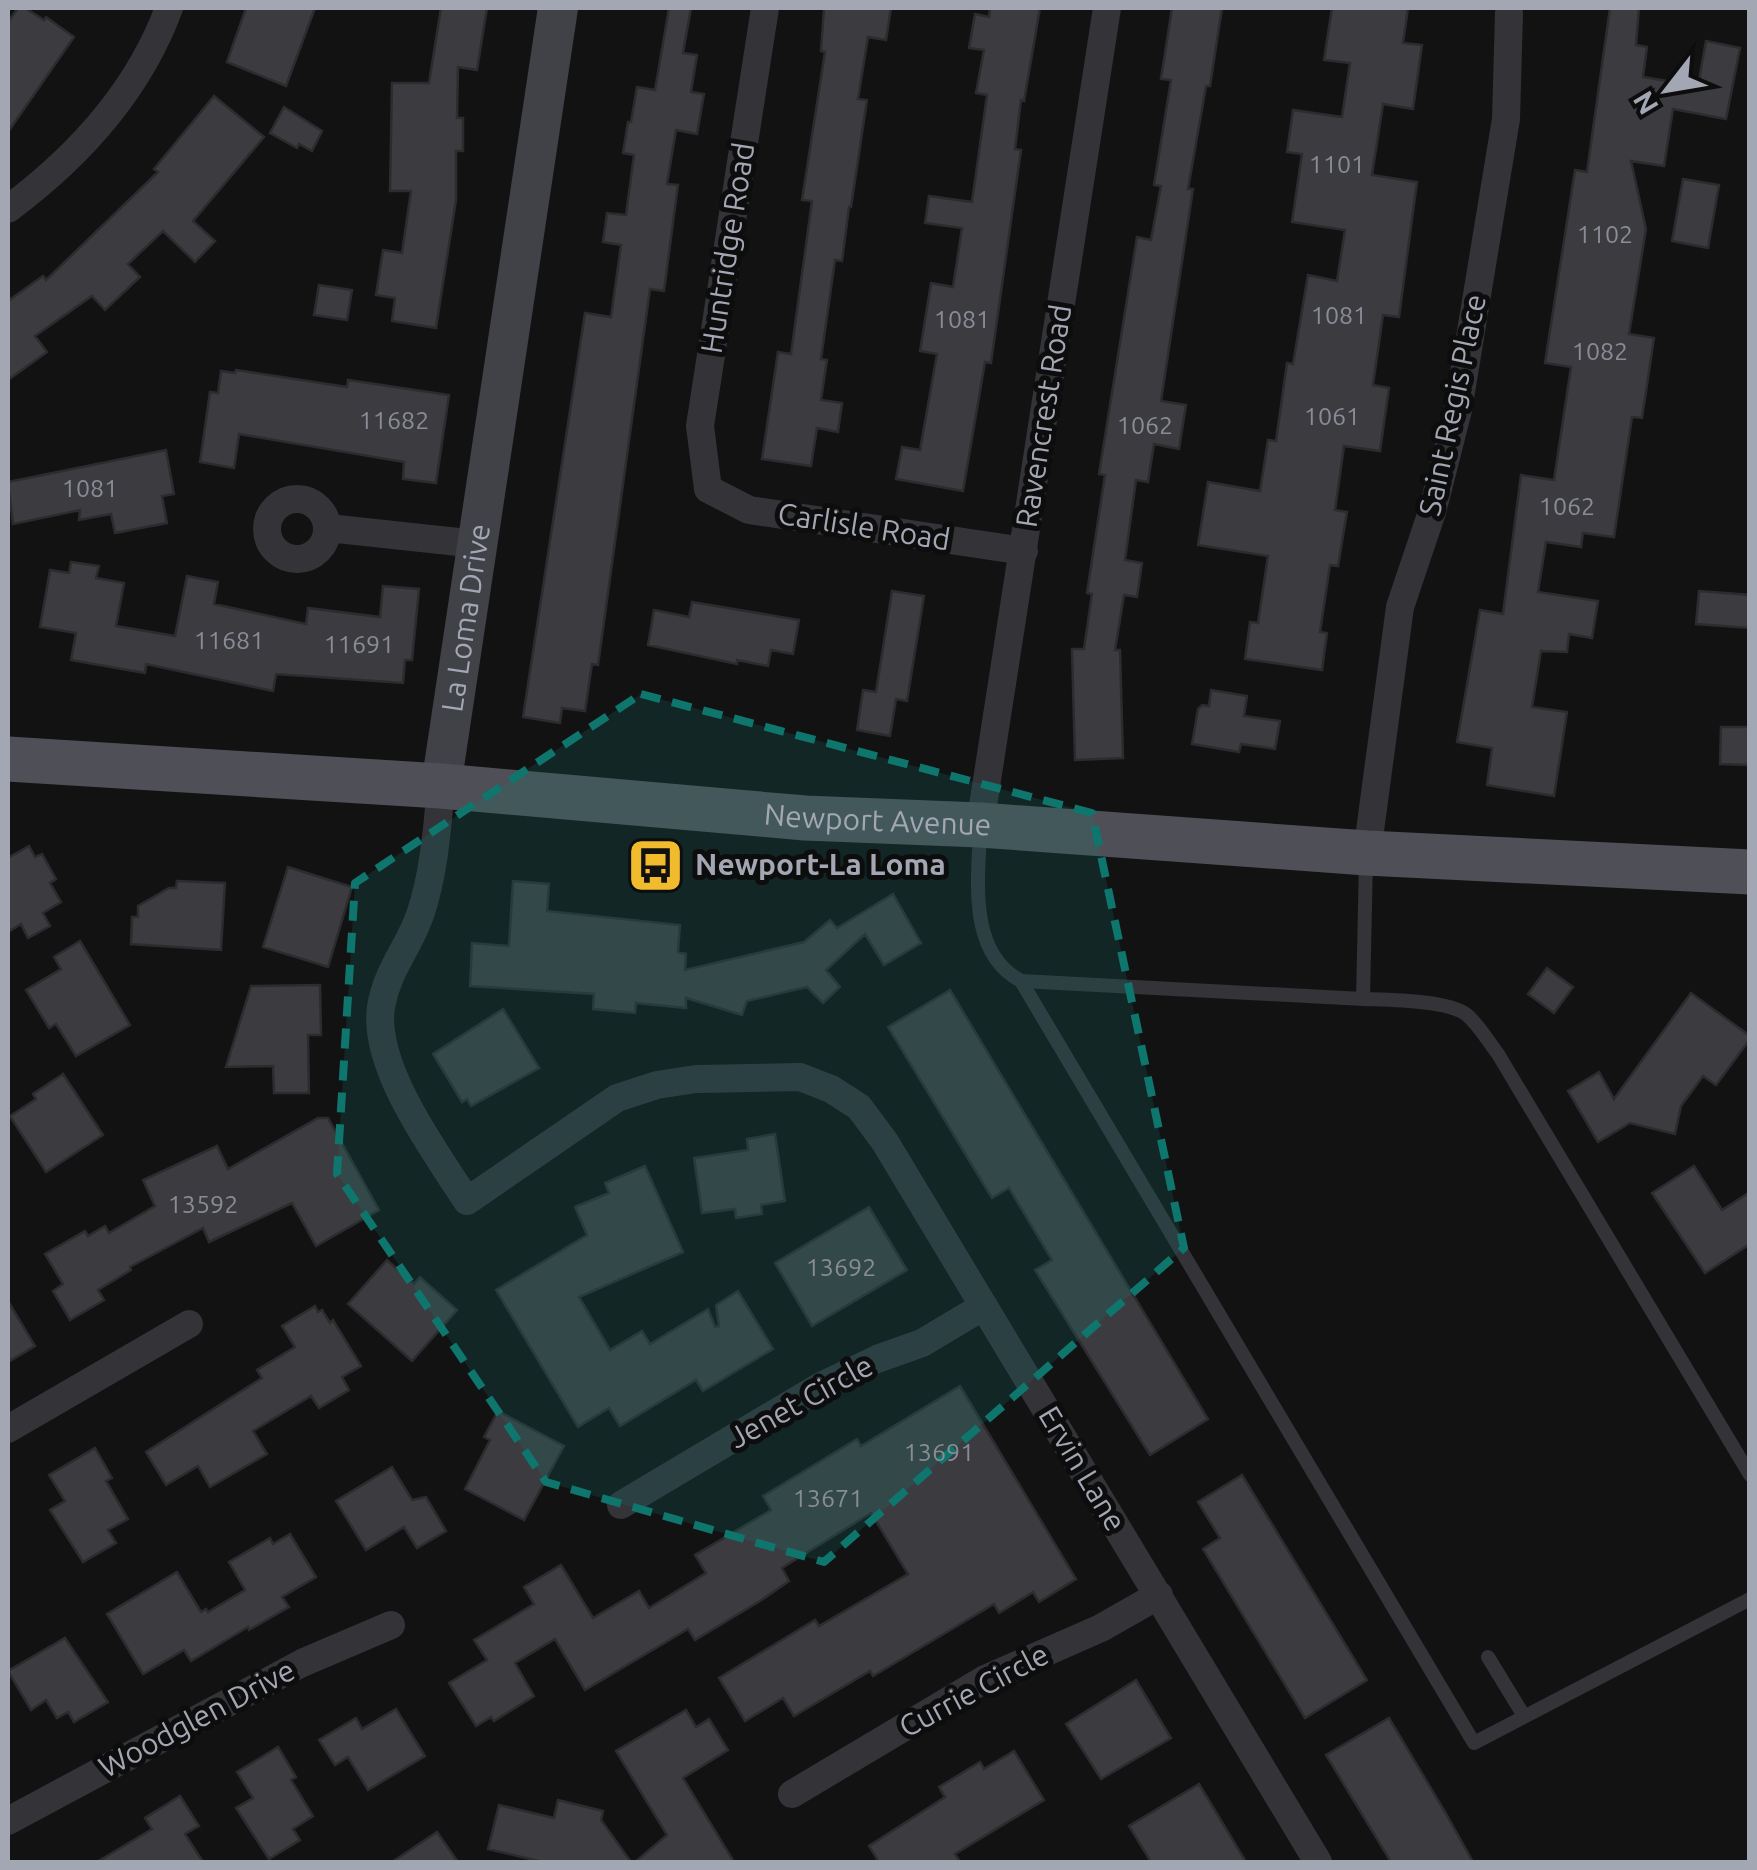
<svg xmlns="http://www.w3.org/2000/svg" width="1757" height="1870" viewBox="0 0 1757 1870" font-family="Ubuntu,sans-serif">
  <rect width="100%" height="100%" fill="#121213"/>
  <path fill="#3c3c40" stroke="#2c2c2f" stroke-width="2.5" d="M18 8H25L44 20 46 17 74 37 8 132V22Z
    M246 8H315L286 86 227 62Z
    M441 8H487L477 70 458 67 457 118H463V151H456V200L436 328 392 321 395 298 376 295 383 250 402 253 411 191H390L392 83H429Z
    M669 8H691L683 53 697 55 691 92 704 94 697 134 676 130 667 184 678 185 664 291 650 289 598 665 592 664 585 711 562 708 560 723 523 717 585 313 611 317 621 245 603 242 607 213 626 215 634 155 623 153 628 122H631L637 87 655 90Z
    M824 8H891L886 40 868 37 858 99 867 100 851 207H849L842 261 835 260 821 359 827 360 821 400 842 403 838 432 817 428 811 466 762 459 778 352 791 354 812 201 802 200 825 52 821 51Z
    M990 8H1040L1024 101 1021 100 1015 149 1021 150 991 363 985 362 963 491 896 479 902 447 920 450 937 354 920 351 931 283 953 287 962 228 925 223 929 196 972 202 987 95 976 93 984 50 969 48 975 14 989 17Z
    M1172 8H1222L1210 86H1206L1188 189H1193L1161 401 1186 405 1179 449 1154 444 1148 482 1136 480 1125 560 1142 563 1137 597 1124 595 1115 650H1120L1123 758 1075 760 1072 649H1084L1092 594 1087 593 1105 475 1099 474 1137 237 1151 240 1161 186 1154 185 1171 80 1161 79Z
    M1332 8H1408L1403 43 1422 45 1413 109 1383 104 1372 175 1417 182 1399 317 1383 315 1373 385 1389 388 1380 451 1344 446 1335 510 1347 512 1338 566 1330 565 1320 632 1327 633 1322 670 1245 659 1250 622 1258 623 1268 556 1198 545 1208 482 1260 491 1268 440 1276 441 1287 363 1293 364 1308 275 1337 281 1345 230 1292 222 1302 154 1287 152 1293 110 1342 117 1350 63 1324 60Z
    M1610 8H1639L1636 45 1647 47 1643 77 1698 86 1706 41 1740 48 1726 119 1673 109 1664 166 1631 161 1646 229 1629 334 1654 338 1642 418 1632 417 1614 537 1583 533 1581 547 1546 542 1538 592 1598 601 1592 638 1569 634 1567 652 1541 651 1532 707 1567 712 1554 796 1487 785 1492 748 1457 742 1480 610 1503 614 1521 475 1554 480 1571 367 1545 363 1575 170 1587 172Z
    M214 96 264 137 193 221 215 241 195 262 163 231 128 264 140 277 105 310 92 296 35 336 47 352 8 380V301L43 276 46 280 158 172 154 169Z
    M284 107 322 131 312 151 299 144 297 148 270 133Z
    M1683 179 1719 185 1708 248 1672 241Z
    M319 285 352 290 347 320 314 315Z
    M236 370 347 387 348 380 449 395 436 483 403 479 404 462 239 434 234 468 200 462 210 392 218 393 221 371 235 373Z
    M166 450 174 494 162 496 167 523 115 533 111 514 79 520 80 510 13 524 8 482Z
    M71 562 99 566 96 578 124 583 116 626 175 636 187 576 218 582 214 604 306 624 308 608 380 617 383 586 419 589 412 660H405L403 683 276 674 273 691 146 664 145 673 71 660 76 633 40 627 50 570 69 573Z
    M892 591 924 596 907 701 896 699 890 736 857 730 863 690 876 692Z
    M1699 591 1750 595V628L1696 624Z
    M692 602 799 620 793 654 771 650 768 666 737 660V664L648 645 654 610 689 617Z
    M1211 690 1247 696 1244 716 1280 721 1275 749 1241 744 1239 752 1192 744 1198 709 1202 705 1209 706Z
    M1721 727H1750V765L1720 764Z
    M29 846 35 857 42 854 56 879 50 883 61 902 43 913 50 926 28 938 21 924 8 932V858Z
    M288 867 352 887 328 967 263 947Z
    M177 881 225 883 221 950 131 944 132 917H138V906L169 888H176Z
    M513 881 549 884 547 911 680 925 678 952 686 954 685 970 804 942 830 920 837 928 893 894 921 943 884 965 865 934 826 970 840 987 823 1003 807 987 747 1001 742 1015 686 998V1008L636 1003 635 1013 593 1009 594 994 470 986 472 943 509 946Z
    M80 941 130 1025 76 1056 56 1024 49 1028 26 990 61 969 54 957Z
    M1547 968 1573 987 1554 1013 1528 994Z
    M320 985 321 1035H308L309 1093H274L273 1066 226 1067 251 986Z
    M950 990 1208 1419 1150 1455 1035 1270 1052 1260 1009 1188 992 1198 888 1027Z
    M1691 993 1750 1036V1039L1716 1085 1703 1076 1681 1106 1675 1134 1630 1123 1598 1142 1568 1091 1599 1072 1614 1099Z
    M503 1009 539 1068 471 1106 467 1099 462 1102 433 1054Z
    M63 1074 103 1135 46 1172 10 1116 36 1099 33 1094Z
    M318 1118H328L379 1210 316 1246 292 1203 209 1242 203 1228 130 1267 131 1270 98 1290 104 1300 70 1320 53 1291 63 1284 45 1254 85 1231 88 1236 105 1226 109 1233 155 1206 143 1180 217 1146 228 1169Z
    M775 1134 785 1201 761 1205 762 1214 736 1218 735 1209 702 1213 694 1158 748 1150 747 1139Z
    M645 1166 683 1252 579 1297 610 1350 642 1331 650 1344 708 1309 715 1327 719 1326 716 1305 738 1291 773 1349 703 1391 696 1380 620 1426 609 1408 578 1427 496 1290 587 1235 575 1207 609 1193 605 1183Z
    M1694 1166 1722 1210 1750 1192V1244L1705 1273 1652 1193Z
    M869 1207 907 1270 812 1326 775 1263Z
    M387 1260 414 1284 420 1277 457 1310 412 1361 348 1304Z
    M8 1301 35 1346 8 1362Z
    M315 1306 318 1312 322 1310 330 1323 333 1320 361 1366 342 1377 349 1390 319 1408 311 1396 253 1431 267 1454 210 1487 198 1466 166 1485 146 1452 262 1378 257 1370 295 1347 282 1326Z
    M960 1386 1076 1579 1039 1602 1033 1592 999 1613 994 1604 873 1676 870 1671 794 1716 783 1698 745 1721 719 1678 815 1620 819 1626 908 1574 871 1513 782 1568 789 1581 760 1601 695 1640 688 1629 585 1690 555 1639 515 1663 534 1696 494 1721 491 1717 476 1726 449 1683 487 1660 474 1640 534 1604 524 1587 561 1565 593 1618 639 1591 649 1608 706 1573 695 1555 771 1510 763 1496 857 1439 861 1446Z
    M498 1411 564 1446 524 1520 465 1489 490 1440 484 1437Z
    M95 1448 112 1478 106 1481 128 1519 108 1530 116 1543 83 1562 50 1510 65 1501 49 1475Z
    M392 1467 412 1500 426 1497 446 1531 417 1548 404 1527 366 1550 336 1501Z
    M1242 1475 1367 1680 1305 1718 1203 1549 1220 1538 1198 1502Z
    M290 1534 316 1577 282 1597 289 1607 249 1630 248 1627 191 1661 184 1650 143 1674 107 1614 177 1572 201 1612 206 1609 208 1612 245 1590 229 1562 270 1538 273 1544Z
    M65 1638 108 1702 74 1722 68 1712 57 1718 46 1700 31 1710 8 1671Z
    M1136 1680 1171 1738 1101 1779 1066 1724Z
    M396 1709 425 1756 368 1790 348 1757 335 1765 319 1740 356 1718 362 1729Z
    M686 1710 696 1727 709 1719 728 1750 683 1778 734 1862H635L667 1835 616 1751Z
    M1389 1718 1445 1812 1473 1862H1391L1326 1755Z
    M278 1747 296 1777 291 1780 313 1816 293 1829 300 1840 269 1859 236 1808 253 1798 237 1772Z
    M1014 1751 1044 1800 955 1854 960 1862H879L869 1846 945 1797 939 1787 980 1762 984 1769Z
    M1199 1784 1246 1862H1151L1129 1826Z
    M180 1796 199 1826 185 1834 203 1862H97L152 1829 145 1818Z
    M558 1800 603 1811 601 1820 631 1862H543L488 1849 499 1805 554 1818Z
    M437 1832 458 1862H392Z"/>
  <g fill="none" stroke-linecap="round" stroke-linejoin="round">
    <path stroke="#333338" stroke-width="14" d="M980 831C978 880 968 953 1021 981L1363 999 1366 859
      M1021 981 1474 1743 1750 1599
      M1363 999C1387 1000 1449 1000 1467 1015 1479 1025 1488 1041 1498 1054L1750 1475
      M1488 1657 1524 1716"/>
    <path stroke="#333338" stroke-width="28" d="M765 8 700 426 708 489 749 510 1024 551
      M8 209C78 157 138 92 169 8
      M267 529a30 30 0 1 1 60 0a30 30 0 1 1-60 0Z
      M328 528 477 544
      M441 786C437 830 434 874 420 915 408 949 387 970 381 1007 372 1067 436 1153 467 1201L617 1098 657 1085 696 1079 800 1077 831 1089 859 1107 885 1142 1318 1862
      M980 825 1107 8
      M1367 853 1400 607 1432 512 1458 410 1506 119 1509 13
      M8 1429 189 1324
      M621 1505 821 1386 877 1359 922 1343 984 1306
      M792 1794 985 1679 1101 1628 1159 1595
      M8 1821 302 1663 391 1625"/>
    <path stroke="#414248" stroke-width="40" id="s1" d="M441 786 558 8"/>
    <path stroke="#4f5057" stroke-width="45" id="s2" d="M8 759 441 786 805 818 980 825 1367 853 1750 872"/>
  </g>
  <path fill="#0f766e" fill-opacity="0.2" stroke="#0f766e" stroke-width="8" stroke-dasharray="20 12" stroke-linejoin="round" d="M641 694 1092 813 1184 1248 824 1562 546 1482 337 1174 355 883Z"/>
  <defs>
    <symbol id="bus-square" viewBox="-11 -11 22 22"><rect x="-9" y="-9" width="18" height="18" rx="4" fill="#f0bb2d" stroke="#0d0d0e"/><path d="M-5-6H5V4H4V6H2V4H-2V6H-4V4H-5ZM-3.5-4V0h7V-4ZM-3.5 1.2v1.5H-2V1.2ZM2 1.2v1.5H3.5V1.2Z" fill="#111"/></symbol>
  </defs>
  <g fill-rule="evenodd">
    <use href="#bus-square" x="624" y="834" width="63" height="63"/>
  </g>
  <g text-anchor="middle" stroke-width="10" stroke-linejoin="round" paint-order="stroke">
    <g font-size="25" fill="#898c97">
      <text x="1337" y="173">1101</text>
      <text x="1605" y="243">1102</text>
      <text x="1339" y="324">1081</text>
      <text x="962" y="328">1081</text>
      <text x="1600" y="360">1082</text>
      <text x="1332" y="425">1061</text>
      <text x="394" y="429">11682</text>
      <text x="1145" y="434">1062</text>
      <text x="90" y="497">1081</text>
      <text x="1567" y="515">1062</text>
      <text x="229" y="649">11681</text>
      <text x="359" y="653">11691</text>
      <text x="203" y="1213">13592</text>
      <text x="841" y="1276">13692</text>
      <text x="939" y="1461">13691</text>
      <text x="828" y="1507">13671</text>
    </g>
    <g font-size="30" fill="#a3a7b4" stroke="#0d0d0e">
      <text transform="translate(728 248) rotate(-81)" y="10">Huntridge Road</text>
      <text transform="translate(1453 405) rotate(-78)" y="10">Saint Regis Place</text>
      <text transform="translate(1044 416) rotate(-81)" y="10">Ravencrest Road</text>
      <text transform="translate(864 527) rotate(9)" y="10">Carlisle Road</text>
      <text dy="10" stroke="none"><textPath href="#s1" startOffset="170">La Loma Drive</textPath></text>
      <text dy="10" stroke="none"><textPath href="#s2" startOffset="872">Newport Avenue</textPath></text>
      <text transform="translate(801 1402) rotate(-29)" y="10">Jenet Circle</text>
      <text transform="translate(1082 1469) rotate(59)" y="10">Ervin Lane</text>
      <text transform="translate(974 1691) rotate(-28)" y="10">Currie Circle</text>
      <text transform="translate(197 1719) rotate(-28)" y="10">Woodglen Drive</text>
    </g>
    <g font-size="30" font-weight="bold" fill="#a3a7b4" stroke="#0d0d0e" text-anchor="start">
      <text x="695" y="875">Newport-La Loma</text>
    </g>
  </g>
  <rect width="1757" height="1870" fill="none" stroke="#a3a7b4" stroke-width="20"/>
  <g transform="translate(1667 90) rotate(239)" stroke="#0d0d0e" stroke-width="8" paint-order="stroke">
  <path d="M0-8L18 38L0 25L-18 38Z" fill="#a3a7b4"/>
  <text y="-15" font-size="28" font-weight="bold" text-anchor="middle" fill="#a3a7b4">N</text>
  </g>
</svg>
